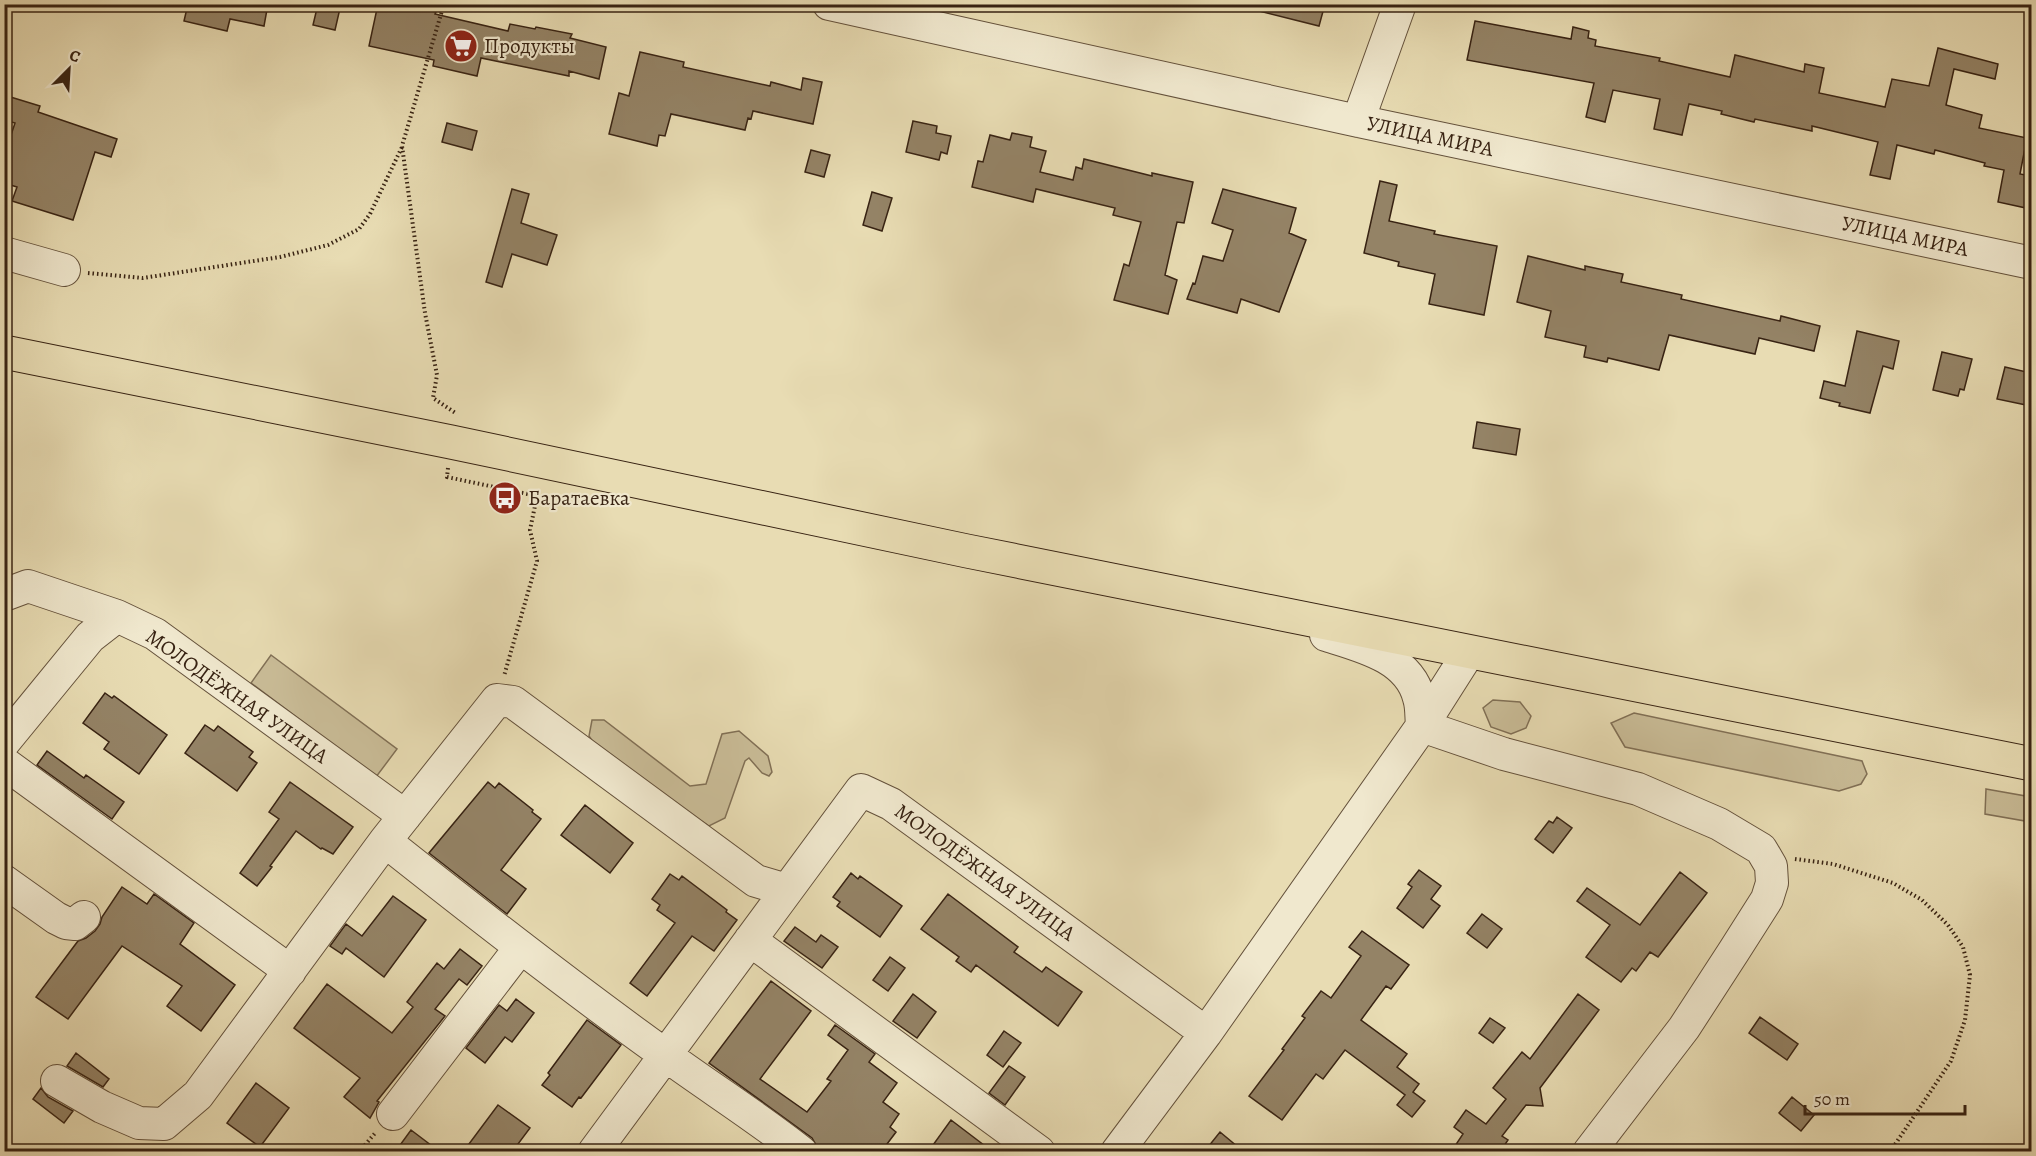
<svg xmlns="http://www.w3.org/2000/svg" width="2036" height="1156" viewBox="0 0 2036 1156" font-family="Alegreya,serif">
  <rect width="100%" height="100%" fill="#e8dcb3"/>
  <filter id="stains"><feTurbulence type="fractalNoise" baseFrequency=".00333" numOctaves="4"/><feColorMatrix values="0 0 0 0 .2 0 0 0 0 .09 0 0 0 0 .02 0 0 0 .5 -.17"/></filter>
  <radialGradient id="worn" r=".72"><stop offset=".6" stop-color="#630" stop-opacity="0"/><stop offset="1" stop-color="#630" stop-opacity=".3"/></radialGradient>
  <path fill="#cabd98" stroke="#817056" stroke-width="1.5" d="M271 655 397 749 376 777 251 683Z
    M1493 700 1520 702 1531 716 1526 728 1511 734 1491 727 1483 708Z
    M1634 713 1862 761 1867 774 1861 784 1839 791 1625 747 1611 723Z
    M592 720H604L690 786 706 784 722 734 739 731 768 756 772 772 769 776 762 773 749 758 745 761 725 818 709 826 679 806 595 745 589 736Z
    M1986 789 2031 797V822L1985 814Z"/>
  <path fill="#948366" stroke="#382313" stroke-width="1.5" d="M188 4H268L264 26 230 19 227 31 184 21Z
    M318 4H341L335 30 313 25Z
    M378 4H401L417 7 436 12 435 14 508 31 510 24 535 29 536 27 572 34 570 38 606 47 599 79 569 71V76L481 58 477 76 433 66 434 60 369 46Z
    M1260 4H1325L1319 26 1259 11Z
    M1475 21 1571 39 1573 27 1589 31 1588 38 1596 40 1595 46 1660 58 1659 61 1730 77 1735 55 1804 72 1805 64 1824 68 1819 93 1885 107 1892 79 1929 86 1938 48 1998 64 1995 79 1954 69 1946 105 1982 115 1979 128 2027 138 2020 174 2031 176 2026 208 1998 202 2004 170 1984 166 1985 163 1935 150 1934 154 1897 145 1890 179 1870 175 1878 142 1812 126V131L1755 119 1754 122 1721 114 1722 111 1689 104 1682 135 1654 129 1660 99 1613 90 1605 122 1586 117 1594 83 1467 60Z
    M640 52 684 62 683 67 770 86 771 82 801 90 803 78 822 82 813 124 753 111 751 119 748 118 745 130 671 114 665 136 659 135 657 146 609 134 619 93 629 96Z
    M4 95 40 106 38 112 117 139 111 157 95 152 73 220 12 201 17 187 4 183V156L15 123 4 120Z
    M913 121 937 126 936 133 951 136 947 154 941 152 939 160 906 152Z
    M447 123 477 131 472 150 442 142Z
    M1012 133 1032 137 1030 147 1046 151 1040 172 1073 180 1076 167 1082 169 1084 159 1152 176V173L1193 182 1184 223 1177 222 1165 275 1177 280 1168 314 1114 300 1124 264 1129 266 1141 222 1113 215 1115 208 1036 189 1033 202 972 187 978 161 983 162 990 135 1010 140Z
    M811 150 830 155 824 177 805 172Z
    M1380 181 1397 185 1389 221 1435 231 1434 234 1497 246 1484 315 1429 304 1435 274 1398 266 1399 262 1364 253Z
    M512 189 529 194 521 223 557 235 547 265 512 254 502 287 486 282Z
    M1223 189 1296 208 1289 233 1306 240 1279 312 1241 299 1237 313 1187 299 1193 283 1195 284 1203 256 1223 261 1233 230 1212 223Z
    M872 192 892 198 882 231 863 225Z
    M1528 256 1585 270V266L1623 274 1621 282 1682 295 1681 299 1780 321 1781 316 1820 326 1814 351 1759 338 1755 354 1669 335 1659 370 1608 358 1607 362 1584 357 1586 346 1545 337 1551 311 1517 302Z
    M1857 331 1899 341 1893 369 1883 366 1870 413 1839 406 1840 403 1820 398 1824 381 1845 386Z
    M1942 352 1972 359 1964 390 1960 389 1958 396 1933 390Z
    M2005 367 2031 373V406L1997 399Z
    M1477 422 1520 429 1516 455 1473 448Z
    M105 693 112 698 114 696 167 735 139 774 104 749 109 742 83 723Z
    M205 725 214 731 218 726 253 752 249 757 257 763 237 791 185 753Z
    M47 751 84 778 86 775 124 802 112 819 37 765Z
    M290 782 353 827 333 854 322 848 321 849 296 831 270 866 272 867 257 886 240 873 279 819 269 812Z
    M488 782 495 788 499 783 533 810 532 812 541 819 501 870 526 889 507 914 429 853Z
    M585 805 633 843 610 873 561 835Z
    M1557 817 1572 828 1553 853 1535 839 1549 821 1553 823Z
    M1419 870 1441 886 1431 899 1440 906 1423 928 1397 908 1412 887 1408 884Z
    M1680 872 1707 893 1658 957 1650 952 1636 971 1632 968 1621 982 1586 957 1610 925 1577 901 1587 888 1640 925Z
    M851 873 858 879 860 876 902 906 880 937 837 906 840 902 833 897Z
    M670 874 679 880 682 876 727 910 726 912 737 920 714 951 692 936 647 996 630 983 675 923 657 910 660 905 652 899Z
    M122 887 147 904 154 894 194 923 180 944 235 985 201 1031 167 1006 182 986 122 946 68 1019 36 997 78 941 86 938 95 931 100 924 102 917Z
    M948 894 1018 947 1014 952 1042 972 1046 967 1082 992 1058 1026 976 965 971 972 956 961 959 957 921 929Z
    M393 896 426 920 384 977 346 948 342 954 330 946 346 924 362 936Z
    M1482 914 1502 929 1487 948 1467 933Z
    M795 927 816 942 821 935 838 947 822 968 784 941Z
    M1362 931 1409 965 1391 989 1386 986 1361 1020 1407 1054 1397 1067 1419 1084 1413 1092 1425 1101 1412 1117 1397 1105 1405 1095 1345 1050 1323 1079 1316 1074 1282 1120 1249 1096 1284 1050 1282 1049 1305 1018 1302 1016 1321 991 1331 998 1361 956 1349 947Z
    M460 949 482 966 467 985 459 979 435 1009 445 1016 377 1101 379 1102 370 1118 344 1097 360 1078 294 1028 327 984 392 1033 413 1007 407 1002 437 963 444 969Z
    M890 957 905 968 888 991 873 980Z
    M771 981 811 1011 760 1079 807 1112 831 1081 827 1079 848 1050 828 1035 835 1025 875 1054 869 1062 897 1083 883 1102 899 1114 890 1127 896 1132 881 1152H820L812 1138 709 1063Z
    M913 994 936 1012 917 1038 893 1021Z
    M1578 994 1599 1010 1540 1088 1543 1106 1526 1105 1502 1136 1508 1140 1500 1152H1451L1463 1134 1454 1127 1466 1110 1486 1124 1506 1099 1493 1088 1522 1052 1530 1059Z
    M516 999 534 1013 512 1042 505 1037 485 1063 466 1048 499 1005 507 1011Z
    M1760 1017 1798 1044 1787 1060 1749 1033Z
    M1490 1018 1505 1028 1493 1043 1479 1033Z
    M587 1020 621 1045 581 1098 579 1097 572 1107 542 1085 550 1075 548 1073Z
    M1004 1031 1021 1043 1003 1067 987 1055Z
    M76 1053 109 1079 103 1087 67 1066Z
    M1009 1066 1025 1077 1005 1105 989 1093Z
    M256 1083 289 1108 260 1147 227 1123Z
    M41 1088 48 1097 73 1111 64 1123 33 1099Z
    M1792 1097 1814 1115 1801 1131 1779 1113Z
    M498 1105 530 1128 512 1152H463Z
    M951 1120 993 1152H928Z
    M411 1130 440 1152H395Z
    M1220 1132 1244 1152H1204Z"/>
  <g fill="none" stroke-linecap="round" stroke-linejoin="round">
    <defs>
      <path id="minor" d="M829 4 1358 121 2032 263
        M1358 121 1400 4
        M4 253 64 270
        M4 595 28 586 117 616
        M1326 635C1361 646 1409 657 1419 698 1422 707 1421 717 1422 726L1504 754 1638 789 1719 824 1761 849 1771 866 1772 883 1767 899 1734 951 1684 1028 1589 1152
        M4 742 90 637 117 616 155 634 405 816
        M4 763 290 971
        M385 841C477 914 569 986 664 1054 709 1087 757 1117 801 1152
        M4 881 56 918 66 923 75 924 84 917
        M750 940 1039 1152
        M57 1081 102 1107 139 1123 164 1124 198 1095 385 841 497 700 513 702 756 881 787 890
        M393 1114 520 948
        M594 1152 861 790 891 804 1206 1033
        M1117 1152 1206 1033 1422 726 1469 652"/>
      <path id="highway" d="M4 352 451 442 967 551 2032 764"/>
    </defs>
    <use href="#minor" stroke="#64513b" stroke-width="34"/>
    <use href="#highway" stroke="#382313" stroke-width="35"/>
    <path stroke="#382313" stroke-width="4" stroke-dasharray="1.5 3" stroke-linecap="butt" d="M444 4 402 146 425 313 437 375 433 398 457 414
      M88 273 143 278 280 257 328 245 359 229 370 214 402 147
      M448 468 447 477 537 496 530 530 537 561 504 676
      M1795 859 1833 864 1893 883 1922 900 1948 925 1963 947 1970 975 1965 1020 1951 1061 1890 1152
      M359 1152 376 1132"/>
    <use href="#minor" stroke="#f0e8ce" stroke-width="32"/>
    <use href="#highway" stroke="#e8dcb3" stroke-width="33"/>
  </g>
  <defs>
    <symbol id="supermarket-disc" viewBox="-11 -11 22 22"><circle r="9.5" fill="#8f2418" stroke="#f0e8ce"/><path d="M-6-5.5h2.5l.6 2H6L4.5 2H-2.5L-4.4-4H-6ZM-1.5 3.2a1.3 1.3 0 1 0 .1 0ZM3 3.2a1.3 1.3 0 1 0 .1 0Z" fill="#fff"/></symbol>
    <symbol id="bus-disc" viewBox="-11 -11 22 22"><circle r="9.5" fill="#8f2418" stroke="#f0e8ce"/><path d="M-5-6H5V4H4V6H2V4H-2V6H-4V4H-5ZM-3.5-4V0h7V-4ZM-3.5 1.2v1.5H-2V1.2ZM2 1.2v1.5H3.5V1.2Z" fill="#fff"/></symbol>
  </defs>
  <g fill-rule="evenodd">
    <use href="#supermarket-disc" x="442" y="27" width="38" height="38"/>
    <use href="#bus-disc" x="486" y="479" width="38" height="38"/>
  </g>
  <g text-anchor="middle" stroke-width="4.5" stroke-linejoin="round" paint-order="stroke">
    <g font-size="21" fill="#382313" stroke="#f0e8ce" text-anchor="start">
      <text x="484" y="53">Продукты</text>
      <text x="528" y="505">Баратаевка</text>
    </g>
    <g font-size="21" fill="#382313" stroke="#f0e8ce">
      <text transform="translate(1430 136) rotate(12)" y="7">УЛИЦА МИРА</text>
      <text transform="translate(1905 236) rotate(12)" y="7">УЛИЦА МИРА</text>
      <text transform="translate(237 696) rotate(35)" y="7">МОЛОДЁЖНАЯ УЛИЦА</text>
      <text transform="translate(985 872) rotate(36)" y="7">МОЛОДЁЖНАЯ УЛИЦА</text>
    </g>
  </g>
  <rect width="2036" height="1156" fill="none" stroke="#e8dcb3" stroke-width="24"/>
  <rect x="6" y="6" width="2024" height="1144" fill="none" stroke="#382313" stroke-width="3"/>
  <rect x="12" y="12" width="2012" height="1132" fill="none" stroke="#382313" stroke-width="1.5"/>
  <g transform="translate(69 69) rotate(24)" stroke="#f0e8ce" stroke-width="4.5" paint-order="stroke">
  <path d="M0-4.5L10 22L0 15L-10 22Z" fill="#382313"/>
  <text y="-9" font-size="16" font-weight="bold" text-anchor="middle" fill="#382313">С</text>
  </g>
  <path d="M1805 1105v9h160v-9" fill="none" stroke="#382313" stroke-width="3"/>
  <text x="1814" y="1105" font-size="18" fill="#382313" stroke="#f0e8ce" stroke-width="4.5" paint-order="stroke">50 m</text>
  <rect width="100%" height="100%" filter="url(#stains)"/>
  <rect width="100%" height="100%" fill="url(#worn)"/>
</svg>
